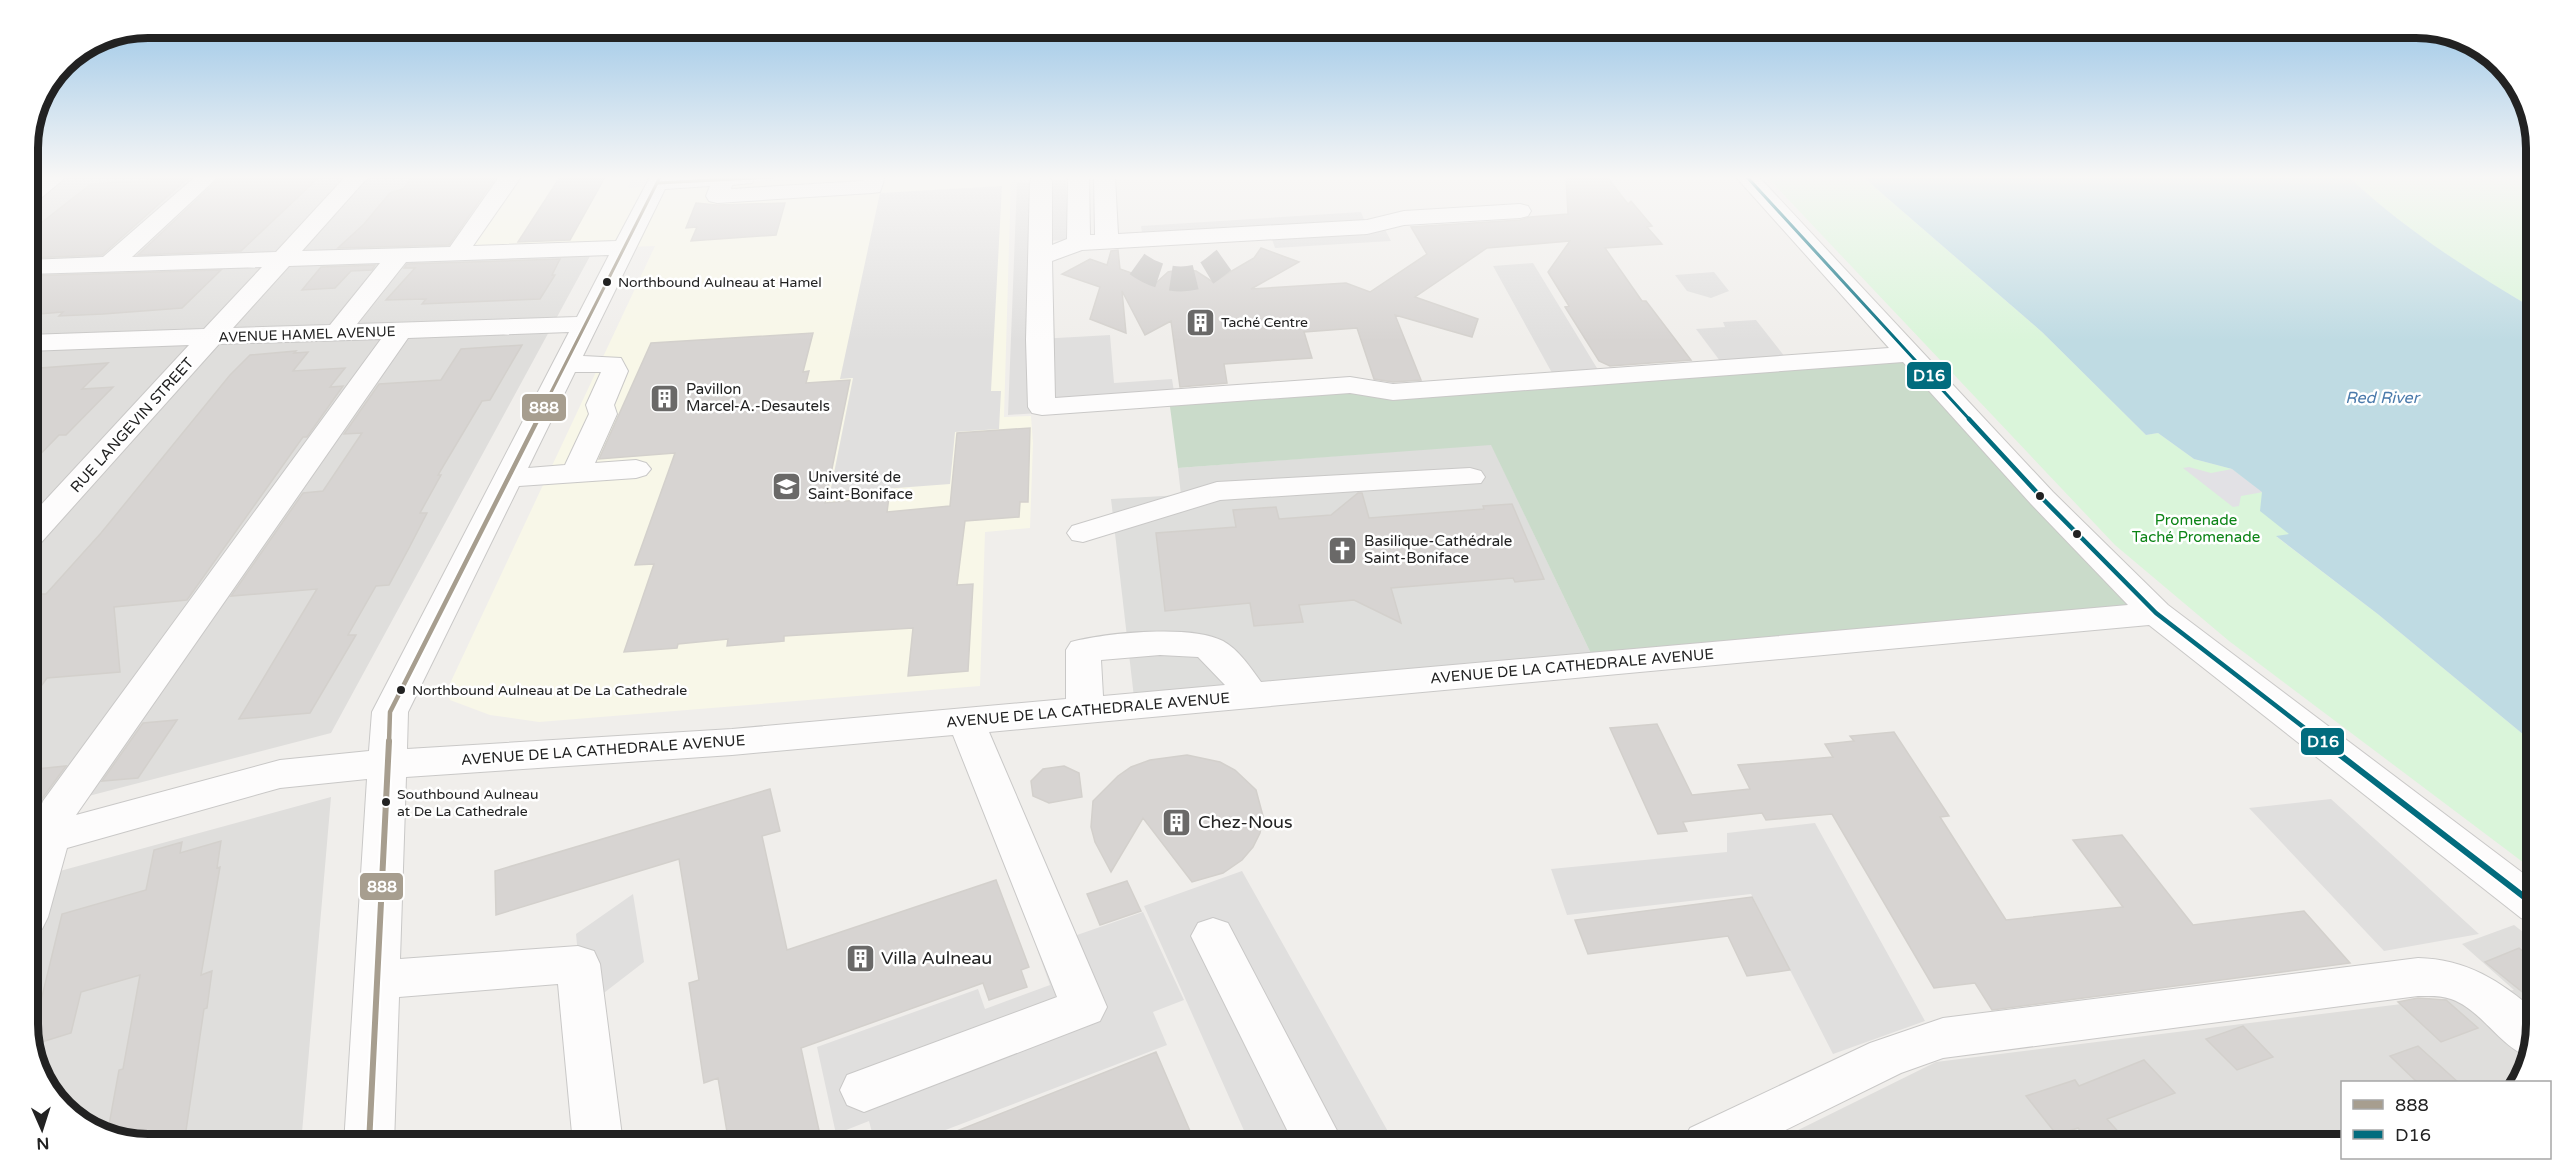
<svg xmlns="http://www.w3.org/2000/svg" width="2563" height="1171" viewBox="0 0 2563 1171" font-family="'Varela Round',sans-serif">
  <rect width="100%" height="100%" fill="#f0eeeb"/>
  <path fill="#dfdedc" d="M27 177H633L331 733 27 812Z
    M331 797 301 1144H147L101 1135 47 1091 27 1032V880Z
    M2514 925 2536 942V1024L2527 1070 2517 1082H2342V1144H1770L1936 1062 2514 990 2462 944Z"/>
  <path fill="#f8f7e8" d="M512 177H633L628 188 861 177H1011L1004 417 1031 416 1033 443 1030 528 985 532 980 686 539 722 490 715 450 700 446 692 655 246 459 253Z"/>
  <path fill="#dededc" d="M1491 444 1596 664 1135 706 1111 499 1181 495 1178 468Z"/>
  <path fill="#cadbca" d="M1909 354 2156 613 1596 664 1491 445 1178 468 1169 399 1350 385 1385 392Z"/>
  <path fill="#daf5da" d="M1767 177H1863L2042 332 2146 435 2158 433 2194 459 2232 469 2263 492 2290 534 2277 537 2379 615 2536 745V872L2229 641 2115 545Z
    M2349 177H2536V310C2469 271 2405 230 2349 177Z"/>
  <path fill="#e0dfde" d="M1066 180 1068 240 1042 241 1039 339 1110 335 1114 383 1172 379 1176 404 1008 415 1017 182Z
    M1002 186 991 391H1001L999 429 955 432 950 484 830 493 853 378 840 379 880 193Z
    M1361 212 1367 227 1382 224 1391 241 1275 248 1270 233 1143 240 1141 226Z
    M1533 263 1603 378 1557 382 1493 266Z
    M1714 272 1729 291 1711 298 1687 291 1675 275Z
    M1756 320 1785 357 1720 361 1696 329 1725 327 1723 322Z
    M2331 799 2479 934 2384 951 2249 808Z
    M1815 823 1925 1021 1833 1054 1751 894 1567 915 1551 869 1727 852V833Z
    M1242 871 1395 1144H1250L1144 906Z
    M633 894 644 962 583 1009 576 934Z
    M1143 912 1184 1000 1153 1012 1167 1045 909 1144H875L869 1121 836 1134 817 1047 978 989 985 1009 1050 985 1037 949Z"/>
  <path fill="#e2e1e5" d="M2189 467 2211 473 2232 469 2263 492 2241 496 2239 506 2233 507 2183 468Z"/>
  <path fill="#bfdbe3" d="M1863 177H2349C2405 230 2470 271 2536 310V745L2379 615 2276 536 2289 534 2260 511 2262 492 2232 469 2194 459 2158 433 2146 435 2042 332Z"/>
  <path fill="#d7d4d2" stroke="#d3d0cc" stroke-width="1.5" d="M282 177H319L241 251 138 255 218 180Z
    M412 177H496L449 245 338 248 364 224 390 193 403 189Z
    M560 177H605L570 240 518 242Z
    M1566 177H1607L1628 204 1631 201 1652 226 1647 227 1662 244 1605 248 1642 301H1646L1691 360 1610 366 1599 361 1565 307 1569 306 1548 272 1570 241 1487 248 1415 297 1478 319 1472 337 1395 315 1421 380 1393 382 1374 379 1357 328 1304 332 1312 358 1224 364 1227 383 1180 387 1171 321 1145 335 1122 291 1126 333 1090 319 1100 287 1062 274 1090 259 1107 265 1111 251 1118 250 1120 269 1157 282 1168 272 1182 269 1196 271 1213 282 1254 258 1261 248 1299 262 1251 289 1346 283 1370 292 1427 254 1411 227 1520 220 1530 217 1568 214Z
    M188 178 102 255 27 258V234L91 184Z
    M696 203 717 205 785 203 776 235 691 241 697 227 686 228Z
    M560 259 552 275H555L540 299 422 304 426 299 386 300 415 268H404L407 264Z
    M375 265 372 270 351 271 335 288 302 290 321 267Z
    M221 270 182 308 103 314 59 316 63 312 27 315V276Z
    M813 333 803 372 809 371 806 383 850 380 825 503 889 497 887 512 950 506 957 433 1030 428 1028 502H1020L1019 517 965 521 957 585 973 584 968 671 908 676 913 628 784 636V641L727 646 728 639 678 644 677 648 624 652 654 564 635 565 675 453 599 459 651 343Z
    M522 345 490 400 482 401 438 475H441L420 513H427L409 548 389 585 376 586 348 635H356L310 713 239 719 317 589 231 596 303 493 323 491 362 433 344 434 379 384 441 380 461 349Z
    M296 351 294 353 308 352 293 371 345 368 330 387 343 386 307 437H303L187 600 114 607 120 672 47 678 27 705V608L39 594H46L101 533 230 375 250 355Z
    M108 363 82 389 113 387 66 435H59L27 468V369Z
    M1358 493H1362L1369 518 1484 509 1483 506 1512 504 1544 579 1515 582 1513 578 1391 588 1401 623 1354 600 1299 605 1303 622 1254 626 1250 603 1165 611 1156 533 1236 527 1233 510 1276 507 1279 519 1331 515Z
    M177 720 138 778 102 781 143 723Z
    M1657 724 1692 795 1750 789 1738 765 1833 757 1825 744 1854 741 1850 736 1894 732 1949 816 1940 817 2006 920 2123 907 2073 840 2122 835 2193 925 2304 911 2350 963 1992 1010 1975 983 1934 988 1832 814 1766 820 1762 813 1683 822 1687 831 1658 834 1610 728Z
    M1187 755 1220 762 1235 770 1256 790 1263 816 1260 833 1253 847 1242 860 1223 873 1192 882 1143 818 1111 872 1095 842 1091 827 1093 801 1118 776 1131 767 1150 760Z
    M66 766 41 800 27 801V770Z
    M1064 766 1079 773 1082 797 1049 803 1033 796 1031 781 1043 769Z
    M770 789 780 831 762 836 787 950 996 880 1029 967 1021 970 1027 987 989 1000 983 983 801 1048 822 1144H729L718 1078 704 1083 689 983 699 980 679 859 496 915 495 871Z
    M221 841 217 868 220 867 201 975 212 971 207 1008 204 1009 184 1144H147L107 1136 119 1070 123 1069 140 975 81 992 71 1033 32 1045 27 1032V1012L39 1009 62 914 146 890 154 850 182 842 180 853Z
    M1127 881 1141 911 1100 925 1087 894Z
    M1752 897 1790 970 1747 976 1728 936 1588 954 1575 920Z
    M2519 948 2536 962V1003L2485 962Z
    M2418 998 2446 1000 2478 1028 2441 1042 2398 1002Z
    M2243 1026 2273 1057 2237 1070 2206 1039Z
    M2418 1046 2459 1083H2418L2390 1056Z
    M1156 1052 1190 1131 1159 1144H924Z
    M2144 1060 2175 1093 2107 1119 2129 1144H2091L2078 1128 2057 1135 2026 1096 2075 1080 2079 1086Z"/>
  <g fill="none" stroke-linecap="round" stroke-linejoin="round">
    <path stroke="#c7c5c3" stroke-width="25" stroke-dasharray="25 12" stroke-linecap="butt" d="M1137 264C1155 277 1178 283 1200 276 1208 274 1217 265 1224 260"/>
    <defs>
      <path id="minor" d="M42 177H66L35 203 27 204V187Z
        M195 177H218L132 257 276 252 345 177H368L302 251 450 247 499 177H521L473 246 616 241 650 177 755 178 752 183 732 185 731 189 863 181 864 177H885L880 192 872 193 717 203 709 201 706 196 710 186 665 189 583 356 621 358 628 371 614 405 617 414 595 463 636 460 646 463 651 469 646 475 636 478 519 486 408 712 407 749 732 729 1066 699V650L1071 642C1104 633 1192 624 1223 641 1239 650 1250 667 1261 682L2128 605 2031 504 1903 362 1393 400 1350 393 1042 415 1032 413 1028 407 1026 340 1030 181 1033 177H1049L1052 181V245L1067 239 1068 177H1089L1090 235H1095L1094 177H1115L1118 234 1367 220 1404 211 1520 204 1528 206 1531 211 1528 216 1520 218 1404 225 1367 234 1082 250 1052 261 1055 398 1350 377 1393 384 1889 348 1736 177H1759L2053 492 2168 605 2536 883V923L2521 918 2149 625 989 732 1107 1007 1100 1021 864 1112 847 1105 840 1090 847 1075 1057 997 953 735 732 755 406 777 400 959 578 946 594 951 600 964 623 1144H573L558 984 399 997 394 1144H344L367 779 280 788 67 848 48 917 42 929 27 934V828L33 827 43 801 381 339 219 344 38 546 27 548V520L189 345 27 351V335L204 329 262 267 27 274V260L103 257ZM609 255 577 317 357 324 406 262ZM380 263 330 325 233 328 289 266ZM569 332 372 712 369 751 280 760 76 815 408 338ZM575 372H601L586 405 589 414 565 465 528 468ZM1160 655 1198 657 1225 685 1103 696 1101 660Z
        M1470 468 1481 471 1485 477 1481 483 1220 500 1083 542 1072 540 1067 533 1072 526 1217 482Z
        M1213 918 1228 923 1344 1144H1294L1191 936 1198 923Z
        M2418 958C2466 959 2501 981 2536 1012L2529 1057C2499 1046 2482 1010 2451 999 2440 995 2429 996 2418 996L1943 1058 1901 1073 1757 1144H1682L1690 1128 1870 1043 1943 1018Z"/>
    </defs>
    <use href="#minor" stroke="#c9c8c7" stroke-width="2"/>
    <use href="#minor" fill="#fdfcfc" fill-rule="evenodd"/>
    <defs>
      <path id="bus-1-far2" d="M657 183 773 177
        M537 420 660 177"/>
      <path id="bus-1-far1" d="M389 743 390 712 538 419"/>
      <path id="bus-1" d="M369 1144 389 741"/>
      <path id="bus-2-far2" d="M1747 177 1970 420"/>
      <path id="bus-2-far1" d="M1969 419 2042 498 2156 613 2324 743"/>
      <path id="bus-2" d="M2322 741 2536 906"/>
    </defs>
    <use href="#bus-1-far2" stroke="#fff" stroke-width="6"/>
    <use href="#bus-1-far1" stroke="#fff" stroke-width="9"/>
    <use href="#bus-1" stroke="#fff" stroke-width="10"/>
    <use href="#bus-2-far2" stroke="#fff" stroke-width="6"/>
    <use href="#bus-2-far1" stroke="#fff" stroke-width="9"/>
    <use href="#bus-2" stroke="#fff" stroke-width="10"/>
    <use href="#bus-1-far2" stroke="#a79e8f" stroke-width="3"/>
    <use href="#bus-1-far1" stroke="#a79e8f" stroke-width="4.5"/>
    <use href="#bus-1" stroke="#a79e8f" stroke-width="6"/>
    <use href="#bus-2-far2" stroke="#026c7e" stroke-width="3"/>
    <use href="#bus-2-far1" stroke="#026c7e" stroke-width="4.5"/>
    <use href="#bus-2" stroke="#026c7e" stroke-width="6"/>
  </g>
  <linearGradient id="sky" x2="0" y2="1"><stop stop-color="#97c4e6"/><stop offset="0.52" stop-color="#f8f7f6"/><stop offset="1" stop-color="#f8f7f6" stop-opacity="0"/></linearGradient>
  <rect width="2563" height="341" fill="url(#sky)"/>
  <defs>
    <symbol id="building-square" viewBox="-11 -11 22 22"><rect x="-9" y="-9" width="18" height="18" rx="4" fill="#6a6968" stroke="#fff"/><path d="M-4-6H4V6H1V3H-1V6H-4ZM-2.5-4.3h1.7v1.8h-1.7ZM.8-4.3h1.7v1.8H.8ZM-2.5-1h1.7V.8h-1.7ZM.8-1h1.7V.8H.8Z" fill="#fff"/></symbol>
    <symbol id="university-square" viewBox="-11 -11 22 22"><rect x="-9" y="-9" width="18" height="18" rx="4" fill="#6a6968" stroke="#fff"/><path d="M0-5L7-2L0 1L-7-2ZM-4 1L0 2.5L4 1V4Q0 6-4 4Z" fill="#fff"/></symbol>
    <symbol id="church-square" viewBox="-11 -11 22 22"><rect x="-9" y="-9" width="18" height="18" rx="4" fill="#6a6968" stroke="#fff"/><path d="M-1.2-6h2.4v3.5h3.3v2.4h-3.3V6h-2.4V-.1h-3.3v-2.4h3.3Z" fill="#fff"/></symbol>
  </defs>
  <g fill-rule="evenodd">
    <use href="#building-square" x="1184" y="306" width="33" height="33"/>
    <use href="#building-square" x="648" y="382" width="33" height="33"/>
    <use href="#university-square" x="770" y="470" width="33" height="33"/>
    <use href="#church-square" x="1326" y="534" width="33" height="33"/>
    <use href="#building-square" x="1160" y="806" width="33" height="33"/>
    <use href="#building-square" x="844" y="942" width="33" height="33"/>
  </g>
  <g fill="#222" stroke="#fff" stroke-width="2">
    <circle cx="607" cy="282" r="5"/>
    <circle cx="2040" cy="496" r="5"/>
    <circle cx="2077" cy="534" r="5"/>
    <circle cx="401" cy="690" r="5"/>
    <circle cx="386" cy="802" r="5"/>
  </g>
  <g text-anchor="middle" stroke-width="5" stroke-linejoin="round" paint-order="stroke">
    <g font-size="14" fill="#222" stroke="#fff" text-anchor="start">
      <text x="618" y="287">Northbound Aulneau at Hamel</text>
      <text x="412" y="695">Northbound Aulneau at De La Cathedrale</text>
      <text x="397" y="799">Southbound Aulneau<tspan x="397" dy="17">at De La Cathedrale</tspan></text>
    </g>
    <g font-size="14" fill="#222" stroke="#fff" text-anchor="start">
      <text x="1221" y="327">Taché Centre</text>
    </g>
    <g font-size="14" fill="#222" stroke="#fff">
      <text transform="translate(307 334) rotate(-2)" y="5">AVENUE HAMEL AVENUE</text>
    </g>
    <g font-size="15" fill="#222" stroke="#fff" text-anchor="start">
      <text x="686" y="394">Pavillon<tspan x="686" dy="17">Marcel-A.-Desautels</tspan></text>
      <text x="808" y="482">Université de<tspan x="808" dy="17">Saint-Boniface</tspan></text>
      <text x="1364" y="546">Basilique-Cathédrale<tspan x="1364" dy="17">Saint-Boniface</tspan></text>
    </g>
    <g font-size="15" fill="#222" stroke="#fff">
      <text transform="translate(132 425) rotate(-48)" y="5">RUE LANGEVIN STREET</text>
      <text transform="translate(1572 666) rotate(-5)" y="5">AVENUE DE LA CATHEDRALE AVENUE</text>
      <text transform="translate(1088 710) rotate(-5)" y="5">AVENUE DE LA CATHEDRALE AVENUE</text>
      <text transform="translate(603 750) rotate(-4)" y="5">AVENUE DE LA CATHEDRALE AVENUE</text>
    </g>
    <g font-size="15" fill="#0c8416" stroke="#fff">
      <text x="2196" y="525">Promenade<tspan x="2196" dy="17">Taché Promenade</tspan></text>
    </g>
    <g font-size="16" font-style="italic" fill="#4a7aab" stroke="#fff">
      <text x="2382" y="403">Red River</text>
    </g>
    <g font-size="18" fill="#222" stroke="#fff" text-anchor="start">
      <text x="1198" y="828">Chez-Nous</text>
      <text x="881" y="964">Villa Aulneau</text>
    </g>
  </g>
  <path d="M0 0H2563V1171H0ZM148 38H2416A110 110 0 0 1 2526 148V1024A110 110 0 0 1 2416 1134H148A110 110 0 0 1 38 1024V148A110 110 0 0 1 148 38Z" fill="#fff" fill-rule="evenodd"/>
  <path fill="none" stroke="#222" stroke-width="8" d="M148 38H2416A110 110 0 0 1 2526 148V1024A110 110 0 0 1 2416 1134H148A110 110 0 0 1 38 1024V148A110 110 0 0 1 148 38Z"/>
  <g stroke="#fff" stroke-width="2">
    <rect x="1906" y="361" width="46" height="29" rx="6" fill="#026c7e"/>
    <rect x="521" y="393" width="46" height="29" rx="6" fill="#a79e8f"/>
    <rect x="2300" y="727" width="45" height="29" rx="6" fill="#026c7e"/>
    <rect x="359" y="872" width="45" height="29" rx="6" fill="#a79e8f"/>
  </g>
  <g font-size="16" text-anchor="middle" font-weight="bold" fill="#fff">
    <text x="1929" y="381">D16</text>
    <text x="544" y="413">888</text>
    <text x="2323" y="747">D16</text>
    <text x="382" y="892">888</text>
  </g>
  <rect x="2341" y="1081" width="210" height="78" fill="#ffffff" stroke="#a7a7a7" stroke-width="1.5"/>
  <rect x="2353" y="1100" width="30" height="9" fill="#a79e8f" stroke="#a7a7a7" stroke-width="1.5"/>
  <text x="2395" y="1111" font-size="18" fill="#222222">888</text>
  <rect x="2353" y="1130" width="30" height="9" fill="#026c7e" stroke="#a7a7a7" stroke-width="1.5"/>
  <text x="2395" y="1141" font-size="18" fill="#222222">D16</text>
  <g transform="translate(42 1129) rotate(177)" stroke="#ffffff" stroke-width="4.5" paint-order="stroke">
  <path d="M0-4.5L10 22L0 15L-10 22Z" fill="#222222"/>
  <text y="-9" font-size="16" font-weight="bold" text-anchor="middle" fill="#222222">N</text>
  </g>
</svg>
